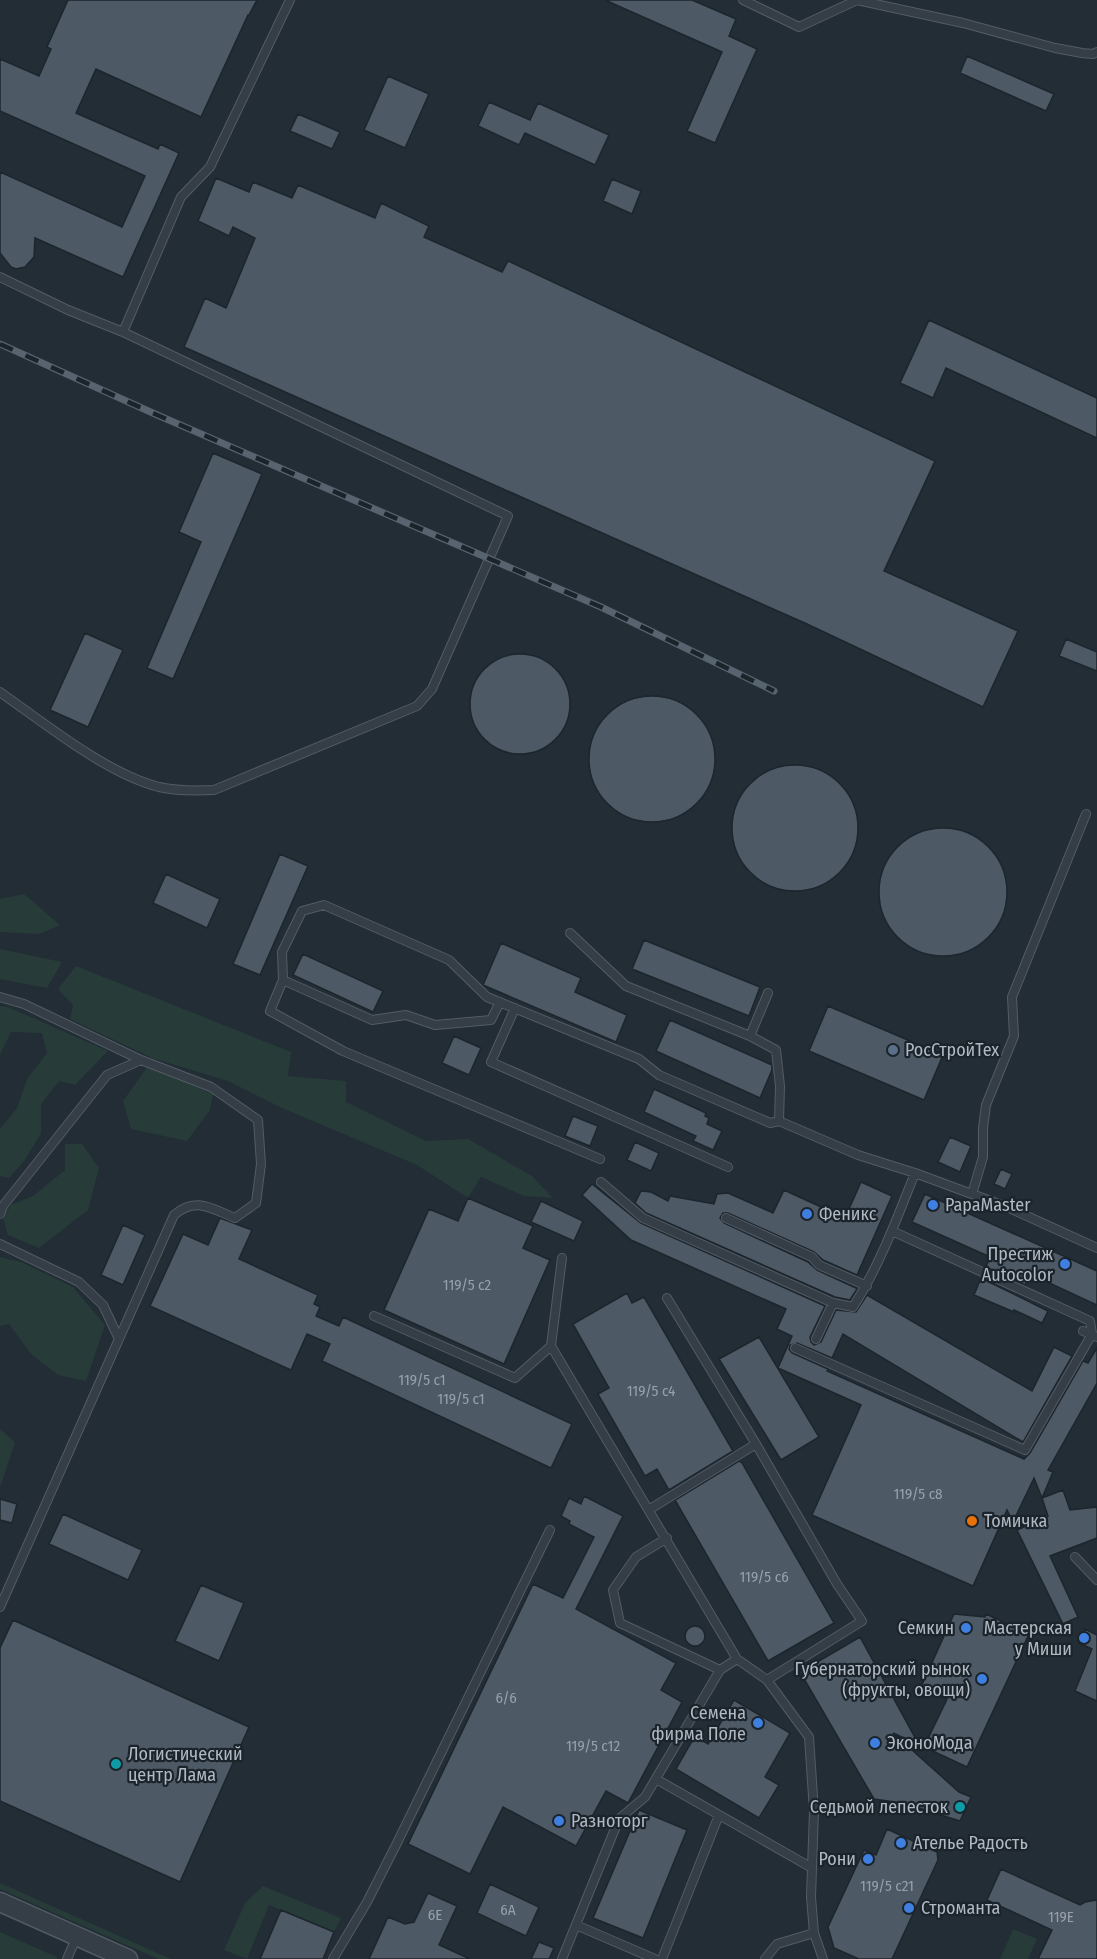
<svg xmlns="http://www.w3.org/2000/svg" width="1097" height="1959" viewBox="0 0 1097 1959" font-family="'Fira Sans Condensed',sans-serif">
  <rect width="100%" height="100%" fill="#222d36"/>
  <path fill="#273b39" d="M24 894 60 925 39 934 0 932V899Z
    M0 949 62 962 47 988 0 979Z
    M76 966 291 1052 288 1076 346 1081V1102L426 1141 468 1139 532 1176 553 1198 524 1196 481 1177 468 1198 417 1165 282 1108 228 1081 152 1058 70 1019 73 1005 58 989Z
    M0 1006 8 1007 108 1051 75 1085 59 1081 41 1104V1134L24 1161 9 1178 0 1176V1129L17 1108 27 1079 47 1053 42 1033 11 1032 0 1055Z
    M148 1066 213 1094 210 1110 187 1141 131 1129 123 1101Z
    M65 1144H82L99 1168 88 1210 39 1248 8 1235 3 1218 11 1205 33 1196 65 1170Z
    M0 1257 21 1262 73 1287 105 1325 86 1381 58 1375 31 1354 9 1324 0 1326Z
    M0 1429 15 1442 1 1485 0 1484Z
    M0 1883 171 1959H158L0 1889Z
    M263 1886 341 1918 334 1932 269 1905 247 1959 224 1950 245 1903Z
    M1013 1929 1037 1939 1028 1959H1000Z
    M0 1932 57 1957V1959H0Z"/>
  <path fill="#4d5965" stroke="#1d252d" stroke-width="1.5" d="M68 0H257L249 15H248L201 117 96 69 76 113 158 149 160 144 179 153 123 277 35 238 34 257 25 267 16 269 11 267 0 253V172L122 227 145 176 0 111V59L39 76 51 49 47 47Z
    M605 0H692L736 19 729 36 757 49 715 143 687 131 722 52Z
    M967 56 1054 94 1046 111 960 73Z
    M388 76 429 94 405 148 364 130Z
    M489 102 530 120 538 103 609 135 595 165 525 133 519 145 478 126Z
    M298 114 340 132 332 149 290 131Z
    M216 178 249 192 253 182 292 198 298 185 375 218 381 203 429 226 424 237 502 272 508 261 935 461 884 571 1018 631 983 707 807 624 184 347 205 298 226 308 255 238 233 227 229 236 198 221Z
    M612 179 641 191 632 214 603 201Z
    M929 320 1097 398V438L946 368 933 398 900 383Z
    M213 453 262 474 173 679 147 668 201 542 179 532Z
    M85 633 123 650 88 727 50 710Z
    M1066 639 1097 652V671L1059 656Z
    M470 704a50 50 0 1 1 100 0a50 50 0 1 1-100 0Z
    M589 759a63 63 0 1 1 126 0a63 63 0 1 1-126 0Z
    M732 828a63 63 0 1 1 126 0a63 63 0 1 1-126 0Z
    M879 892a64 64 0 1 1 128 0a64 64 0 1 1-128 0Z
    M280 854 308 866 260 975 233 964Z
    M166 874 220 899 207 928 153 903Z
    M644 940 760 987 749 1016 632 969Z
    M501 943 581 978 575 992 627 1015 616 1042 483 985Z
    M303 954 383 991 373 1012 293 975Z
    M828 1006 943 1055 924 1100 809 1051Z
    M670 1020 772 1065V1070L760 1098 656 1051Z
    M454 1036 481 1048 469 1075 442 1063Z
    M654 1089 706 1113 705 1116 709 1118 707 1124 722 1131 713 1150 693 1141 696 1136 644 1112Z
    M573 1116 598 1126 590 1146 565 1136Z
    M950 1137 971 1146 960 1172 938 1162Z
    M635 1142 659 1153 651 1171 627 1160Z
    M1001 1169 1012 1174 1005 1189 994 1184Z
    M861 1182 892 1196 857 1275 823 1260 814 1252 728 1213H723L720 1218 724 1223 808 1262 817 1270 856 1288 857 1289 850 1300 835 1297 646 1213 635 1203 641 1191 651 1192 668 1201 670 1196 714 1204 717 1194 728 1193 773 1213 784 1190 845 1218Z
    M592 1184 641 1223 825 1306 810 1337 811 1342 814 1345 821 1342 836 1310 856 1312 867 1295 1032 1391 1054 1347 1072 1356 1023 1442 843 1334 832 1358 797 1343 790 1345 789 1349 792 1353 828 1369 827 1371 1024 1459 1030 1453 1083 1361 1088 1363 1097 1348V1383L1048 1470 1053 1472 1042 1498 1034 1478 1013 1522 1007 1510 973 1586 812 1515 861 1405 778 1368 792 1336 777 1329 786 1309 631 1240 582 1195Z
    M925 1194 1097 1271V1305L1030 1274 1025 1285 986 1267 990 1257 912 1222Z
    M468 1198 533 1226 523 1248 550 1260 504 1364 384 1310 429 1209 458 1221Z
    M541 1201 583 1221 574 1241 531 1222Z
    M220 1218 252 1230 239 1259 318 1295 314 1304 320 1307 316 1316 339 1326 343 1317 572 1424 551 1468 322 1361 330 1344 307 1334 291 1370 150 1306 183 1234 208 1245Z
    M123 1225 145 1235 123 1285 101 1275Z
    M981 1278 1048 1311 1042 1323 1014 1310V1312L974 1295Z
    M627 1293 632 1303 644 1297 733 1451 669 1490 657 1469 645 1476 598 1394 609 1388 573 1324Z
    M759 1337 819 1437 781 1460 719 1359Z
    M739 1461 742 1463 834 1623 768 1661 675 1500Z
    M1063 1490 1070 1510 1097 1507V1538L1050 1556 1078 1617 1063 1624 1017 1530 1048 1516 1042 1498Z
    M584 1496 623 1516 576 1609 676 1663 661 1690 682 1702 628 1803 606 1791 576 1846 503 1807 470 1874 408 1844 533 1584 563 1598 594 1537 569 1524 570 1521 561 1516 569 1498 581 1504Z
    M0 1499 17 1504 12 1523 0 1520Z
    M63 1514 142 1550 128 1580 49 1544Z
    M201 1585 244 1603 219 1661 175 1641Z
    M954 1614 985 1617 986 1614 1029 1634 967 1767 924 1747 947 1699 921 1687Z
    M13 1620 249 1727 180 1882 0 1801V1648Z
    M685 1636a10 10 0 1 1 20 0a10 10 0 1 1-20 0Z
    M1085 1629 1097 1635V1701L1075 1691 1092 1649 1079 1643Z
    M860 1637 919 1745 893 1733 959 1792 971 1797 960 1821 902 1803 874 1799 800 1672Z
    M734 1700 790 1733 765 1777 779 1785 759 1818 676 1769 695 1736 708 1744Z
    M639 1810 687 1830 643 1938 593 1918Z
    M887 1829 937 1852 938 1860 892 1959H859L834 1948 828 1927 864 1850 876 1855Z
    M1001 1869 1080 1905 1085 1902 1097 1900V1959H1038L1052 1930 987 1900Z
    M490 1884 539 1907 526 1936 477 1913Z
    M428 1893 457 1906 439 1945 470 1959H369L388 1917 405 1924 414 1922Z
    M281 1910 334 1932 323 1959H260Z
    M539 1942 554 1948 549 1959H531Z"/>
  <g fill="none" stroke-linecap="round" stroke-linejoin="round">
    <defs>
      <path id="service" d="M743 0 799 27 857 0 963 23 1055 48 1082 53 1093 54 1097 52
        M0 277 68 310 123 332 508 516 432 689 417 706 214 790C195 791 177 791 159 787 107 774 44 723 0 692
        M123 332 181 197 210 167 290 0
        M570 933 626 986 750 1036 776 1050 780 1086 779 1121
        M283 980 372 1020 406 1015 435 1025 491 1020 500 1002
        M0 997 24 1004 141 1060
        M515 1008 491 1062 728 1167
        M750 1036 768 993
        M600 1159 343 1051 270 1011 283 980 282 952 302 911 324 905 449 960 487 997 639 1059 659 1075 770 1123 779 1121 858 1155 915 1173 1007 1207 1097 1248
        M601 1182 643 1218 833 1303 853 1307C880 1265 897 1218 915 1173
        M972 1194 983 1157V1128L986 1105 1014 1036 1012 997 1086 814
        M0 1214 3 1206 107 1075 141 1060 211 1087 258 1120 261 1164 256 1203 235 1218C212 1209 196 1196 174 1215L0 1607
        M726 1218 812 1257 819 1265 867 1286
        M0 1244 79 1282 103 1305 119 1339
        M562 1258 551 1346 737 1659 767 1680 809 1737 814 1811 811 1897 814 1933 823 1959
        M667 1298 756 1444 837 1584 862 1621 767 1680
        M374 1316 515 1378 551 1346
        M1083 1331 1097 1337
        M816 1339 833 1303
        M795 1348 1025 1450 1092 1334 1090 1321 892 1231
        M650 1509 756 1444
        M667 1538 636 1557 613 1590 620 1623 720 1670
        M1075 1557 1097 1580
        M656 1779 812 1868
        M576 1925 655 1959
        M67 1959 77 1936
        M333 1959 367 1902 397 1843 550 1530
        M562 1959 619 1819 645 1797 720 1670 737 1659
        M662 1959 719 1815
        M765 1959 777 1944 814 1933"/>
      <path id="tertiary" d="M0 1902 128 1959"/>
    </defs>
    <use href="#service" stroke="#535c64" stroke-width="10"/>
    <use href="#tertiary" stroke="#535c64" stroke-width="21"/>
    <use href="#service" stroke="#353e47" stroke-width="8"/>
    <use href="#tertiary" stroke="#353e47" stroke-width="18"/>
    <defs>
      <path id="rail" d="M0 344 155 414 601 607 774 691"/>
    </defs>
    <use href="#rail" stroke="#57636e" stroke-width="7"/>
    <use href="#rail" stroke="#1b232b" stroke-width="4.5" stroke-dasharray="14" stroke-linecap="butt"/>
  </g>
  <circle fill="#5c6f8a" stroke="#1b232b" stroke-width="2" cx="893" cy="1050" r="6"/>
  <g fill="#3f7fe0" stroke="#1b232b" stroke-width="2">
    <circle cx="933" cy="1205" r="6"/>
    <circle cx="807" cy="1214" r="6"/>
    <circle cx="1065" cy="1264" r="6"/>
    <circle cx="966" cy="1628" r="6"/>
    <circle cx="1084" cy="1638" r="6"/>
    <circle cx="982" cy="1679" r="6"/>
    <circle cx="758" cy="1723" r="6"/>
    <circle cx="875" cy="1743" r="6"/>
    <circle cx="559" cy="1821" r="6"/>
    <circle cx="901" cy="1843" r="6"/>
    <circle cx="868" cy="1859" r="6"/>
    <circle cx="909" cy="1908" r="6"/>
  </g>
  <circle fill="#e8710a" stroke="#1b232b" stroke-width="2" cx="972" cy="1521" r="6"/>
  <g fill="#0f9aa8" stroke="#1b232b" stroke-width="2">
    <circle cx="116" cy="1764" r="6"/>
    <circle cx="960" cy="1807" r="6"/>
  </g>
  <g text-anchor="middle" stroke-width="4.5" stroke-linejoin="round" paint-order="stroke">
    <g font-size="15" fill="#97a1ac">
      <text x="467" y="1290">119/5 с2</text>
      <text x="422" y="1385">119/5 с1</text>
      <text x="651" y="1396">119/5 с4</text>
      <text x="461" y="1404">119/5 с1</text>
      <text x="918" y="1499">119/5 с8</text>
      <text x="764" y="1582">119/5 с6</text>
      <text x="506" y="1703">6/6</text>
      <text x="593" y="1751">119/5 с12</text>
      <text x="887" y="1891">119/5 с21</text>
      <text x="508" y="1915">6А</text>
      <text x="435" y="1920">6Е</text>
      <text x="1061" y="1922">119Е</text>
    </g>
    <g font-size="18" fill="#b0b9c3" stroke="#1b232b" text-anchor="start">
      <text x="905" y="1056">РосСтройТех</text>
      <text x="945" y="1211">PapaMaster</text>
      <text x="819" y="1220">Феникс</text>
      <text x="1053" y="1260" text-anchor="end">Престиж<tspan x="1053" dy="21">Autocolor</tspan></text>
      <text x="984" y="1527">Томичка</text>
      <text x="954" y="1634" text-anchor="end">Семкин</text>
      <text x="1072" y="1634" text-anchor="end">Мастерская<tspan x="1072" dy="21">у Миши</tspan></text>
      <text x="970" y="1675" text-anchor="end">Губернаторский рынок<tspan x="970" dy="21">(фрукты, овощи)</tspan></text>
      <text x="746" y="1719" text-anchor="end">Семена<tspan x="746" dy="21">фирма Поле</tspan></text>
      <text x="887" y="1749">ЭконоМода</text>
      <text x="128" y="1760">Логистический<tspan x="128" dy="21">центр Лама</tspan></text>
      <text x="948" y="1813" text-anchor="end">Седьмой лепесток</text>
      <text x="571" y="1827">Разноторг</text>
      <text x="913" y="1849">Ателье Радость</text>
      <text x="856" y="1865" text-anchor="end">Рони</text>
      <text x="921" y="1914">Строманта</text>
    </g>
  </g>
</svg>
